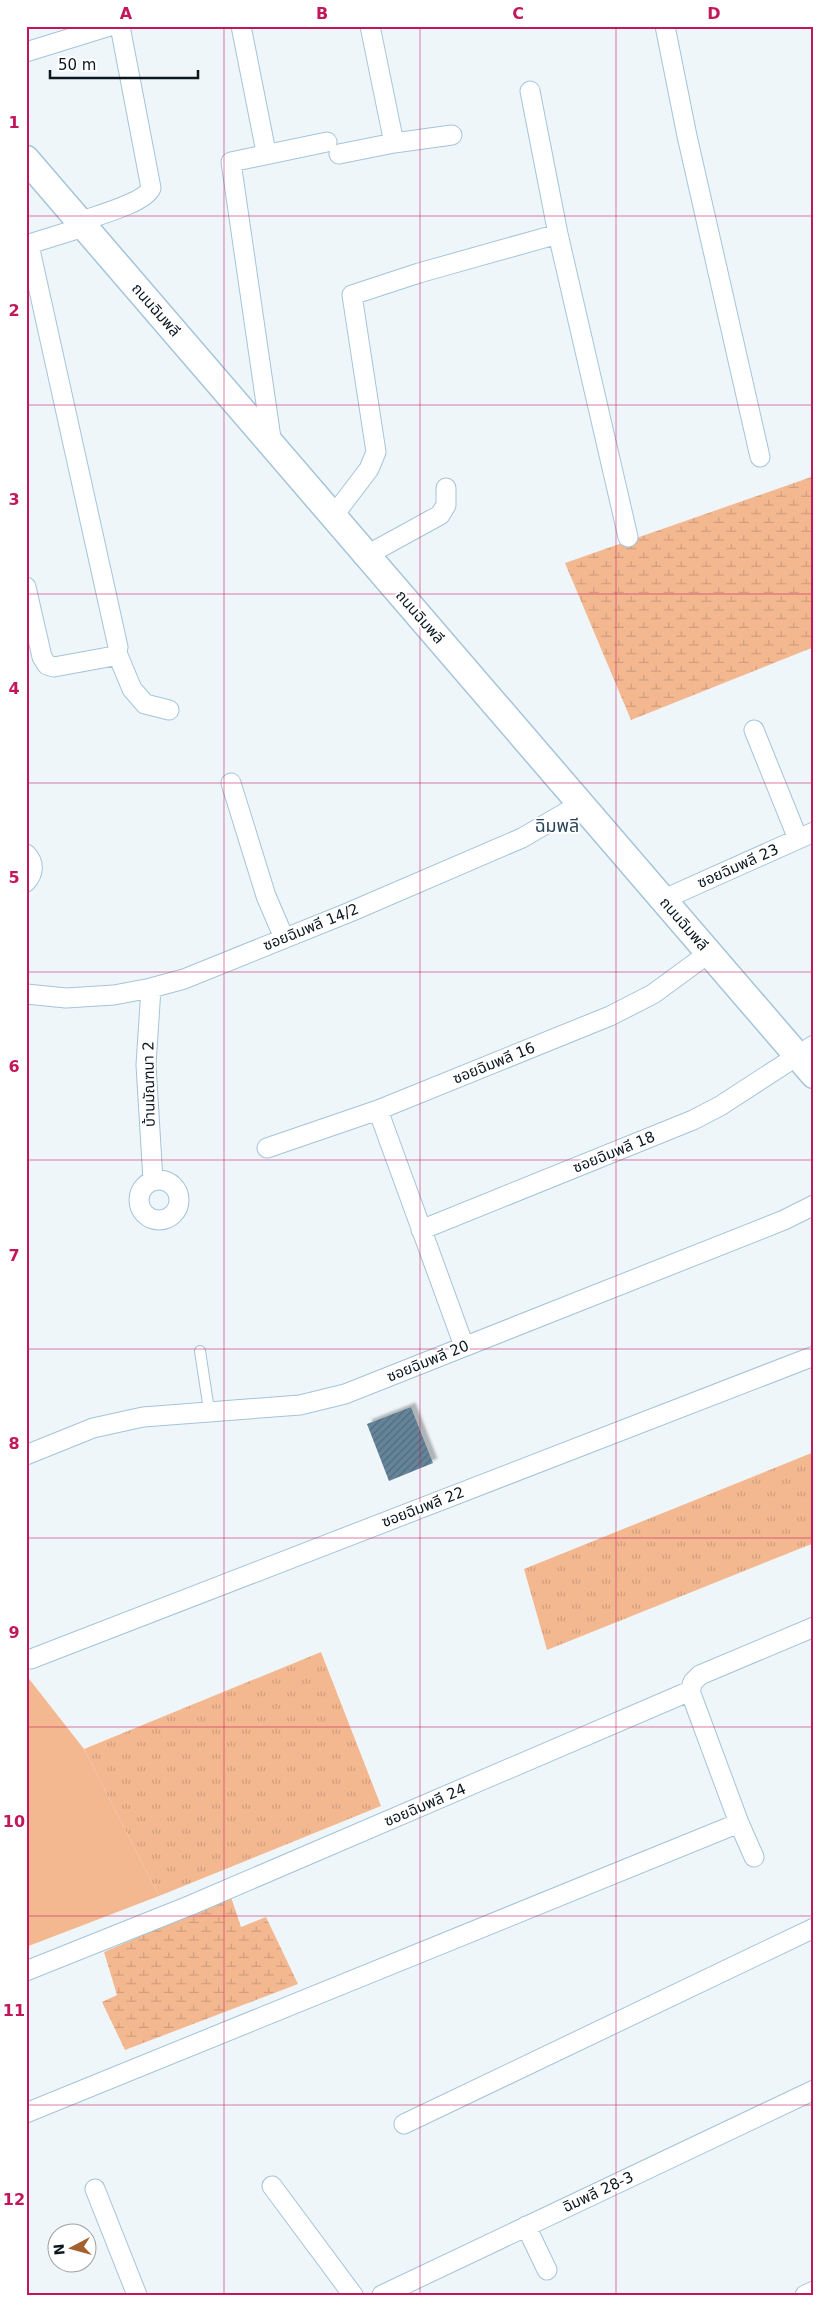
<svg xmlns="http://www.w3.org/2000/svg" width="840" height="2321" viewBox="0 0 840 2321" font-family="'DejaVu Sans','Noto Sans Thai',sans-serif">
  <defs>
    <pattern id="grass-tufts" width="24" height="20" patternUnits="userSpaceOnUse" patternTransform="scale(1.25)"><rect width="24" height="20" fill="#f4b891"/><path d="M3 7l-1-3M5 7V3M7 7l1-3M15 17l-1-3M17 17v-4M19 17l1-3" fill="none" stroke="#d09d7d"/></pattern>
    <pattern id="wetland-marsh" width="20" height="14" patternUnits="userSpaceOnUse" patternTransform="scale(1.25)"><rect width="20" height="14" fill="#f4b891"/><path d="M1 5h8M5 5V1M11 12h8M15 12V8" fill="none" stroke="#d09d7d"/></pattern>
    <pattern id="building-hatch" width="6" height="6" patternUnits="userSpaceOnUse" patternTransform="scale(1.25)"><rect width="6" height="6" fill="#668499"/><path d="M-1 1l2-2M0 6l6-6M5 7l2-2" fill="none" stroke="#526b7c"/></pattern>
    <filter id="shadow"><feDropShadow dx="4.5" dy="-4.5" stdDeviation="1" flood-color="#0004"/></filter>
  </defs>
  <rect width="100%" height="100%" fill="#eff6fa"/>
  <path fill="url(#grass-tufts)" d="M814 1452V1543L547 1650 524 1569Z
    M321 1652 381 1806 159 1896 84 1749Z"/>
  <path fill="url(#wetland-marsh)" d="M814 476V647L631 720 565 563Z
    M231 1897 241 1927 266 1917 298 1984 125 2050 102 2002 117 1995 104 1952Z"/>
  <path fill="#f4b891" d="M26 1675 84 1749 159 1896 26 1947Z"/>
  <path fill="url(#building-hatch)" filter="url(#shadow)" d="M411 1407 433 1463 389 1481 367 1424Z"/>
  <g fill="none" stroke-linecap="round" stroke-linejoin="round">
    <defs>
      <path id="lane" d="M200 1351 209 1410"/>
      <path id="street" d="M241 26 265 147
        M370 26 394 143 452 135
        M665 26 687 136 760 457
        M26 52 110 26
        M530 91 558 234 628 537
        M339 154 394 143
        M79 222C95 216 145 203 151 188L120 26
        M26 245 84 227
        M272 445 231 162 327 142
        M334 515 369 469 376 452 352 295 419 273 558 234
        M367 555 440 515 446 505V488
        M26 587 42 657 47 665 54 667 114 656 117 653 118 647 29 245
        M117 653 132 689 145 704 169 710
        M754 730 798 839
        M231 783 266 896 284 938
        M26 854C35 863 34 873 26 882
        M662 900 814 832
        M151 988 146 1065 153 1180
        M26 994 66 998 114 995 151 988 184 979 350 912 522 838 582 803
        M378 1110 464 1346
        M267 1148 378 1110 610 1016 653 994 709 953
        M139 1200a20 20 0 1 1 40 0a20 20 0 1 1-40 0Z
        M421 1230 693 1120 720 1106 814 1045
        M26 1455 93 1428 143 1417 300 1405 345 1394 784 1220 814 1205
        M31 1659 814 1356
        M690 1691 739 1823 754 1857
        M26 1971 191 1905 690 1691 693 1682 700 1675 814 1627
        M26 2113 739 1823
        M404 2124 814 1928
        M272 2186 353 2295
        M95 2189 137 2295
        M526 2226 547 2270
        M382 2295 814 2090
        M805 2295 814 2291"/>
      <path id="secondary" d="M26 159 814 1075"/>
    </defs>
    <use href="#lane" stroke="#a4c4db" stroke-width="12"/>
    <use href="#street" stroke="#a4c4db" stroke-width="21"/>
    <use href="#secondary" stroke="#a4c4db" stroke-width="29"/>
    <use href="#lane" stroke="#fff" stroke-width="10"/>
    <use href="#street" stroke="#fff" stroke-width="19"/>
    <use href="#secondary" stroke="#fff" stroke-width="26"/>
  </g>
  <path fill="none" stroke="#c2185b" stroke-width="1" stroke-opacity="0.55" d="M224 26V2295M420 26V2295M616 26V2295M26 216H814M26 405H814M26 594H814M26 783H814M26 972H814M26 1160H814M26 1349H814M26 1538H814M26 1727H814M26 1916H814M26 2105H814"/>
  <g text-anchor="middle" stroke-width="4" stroke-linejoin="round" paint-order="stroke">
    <g font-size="15" fill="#0b171f" stroke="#fff">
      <text transform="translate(156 310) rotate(49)" y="5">ถนนฉิมพลี</text>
      <text transform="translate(420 617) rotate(49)" y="5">ถนนฉิมพลี</text>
      <text transform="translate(738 866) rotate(-24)" y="5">ซอยฉิมพลี 23</text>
      <text transform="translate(684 924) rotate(49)" y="5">ถนนฉิมพลี</text>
      <text transform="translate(311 927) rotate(-22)" y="5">ซอยฉิมพลี 14/2</text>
      <text transform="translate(494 1063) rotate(-22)" y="5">ซอยฉิมพลี 16</text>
      <text transform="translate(149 1084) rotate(-91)" y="5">บ้านมัณฑนา 2</text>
      <text transform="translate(614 1152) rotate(-22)" y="5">ซอยฉิมพลี 18</text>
      <text transform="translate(428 1361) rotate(-22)" y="5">ซอยฉิมพลี 20</text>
      <text transform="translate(423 1507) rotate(-21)" y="5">ซอยฉิมพลี 22</text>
      <text transform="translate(425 1805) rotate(-23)" y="5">ซอยฉิมพลี 24</text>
      <text transform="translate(598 2192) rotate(-25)" y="5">ฉิมพลี 28-3</text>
    </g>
    <g font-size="18" fill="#284457" stroke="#fff">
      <text x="557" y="832">ฉิมพลี</text>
    </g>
  </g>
  <rect width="840" height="2321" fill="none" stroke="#ffffff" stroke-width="55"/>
  <g transform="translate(72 2248) rotate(264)"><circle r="24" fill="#ffffff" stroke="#9da2a5"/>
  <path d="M0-4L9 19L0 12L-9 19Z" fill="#a4602f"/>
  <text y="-8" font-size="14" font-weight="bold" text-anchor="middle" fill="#0b171f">N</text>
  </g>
  <path d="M50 70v8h148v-8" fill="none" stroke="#0b171f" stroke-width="2.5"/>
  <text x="58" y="70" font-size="15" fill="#0b171f" stroke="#ffffff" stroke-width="4" paint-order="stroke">50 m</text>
  <rect x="28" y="28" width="784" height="2266" fill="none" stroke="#c2185b" stroke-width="2"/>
  <g font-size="16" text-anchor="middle" font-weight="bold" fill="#c2185b">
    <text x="126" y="19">A</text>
    <text x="322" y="19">B</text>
    <text x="518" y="19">C</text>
    <text x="714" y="19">D</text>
    <text x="14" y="128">1</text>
    <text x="14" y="316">2</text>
    <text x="14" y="505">3</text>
    <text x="14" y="694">4</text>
    <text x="14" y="883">5</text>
    <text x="14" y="1072">6</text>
    <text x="14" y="1261">7</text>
    <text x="14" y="1449">8</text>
    <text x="14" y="1638">9</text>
    <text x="14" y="1827">10</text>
    <text x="14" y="2016">11</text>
    <text x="14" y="2205">12</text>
  </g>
</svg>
